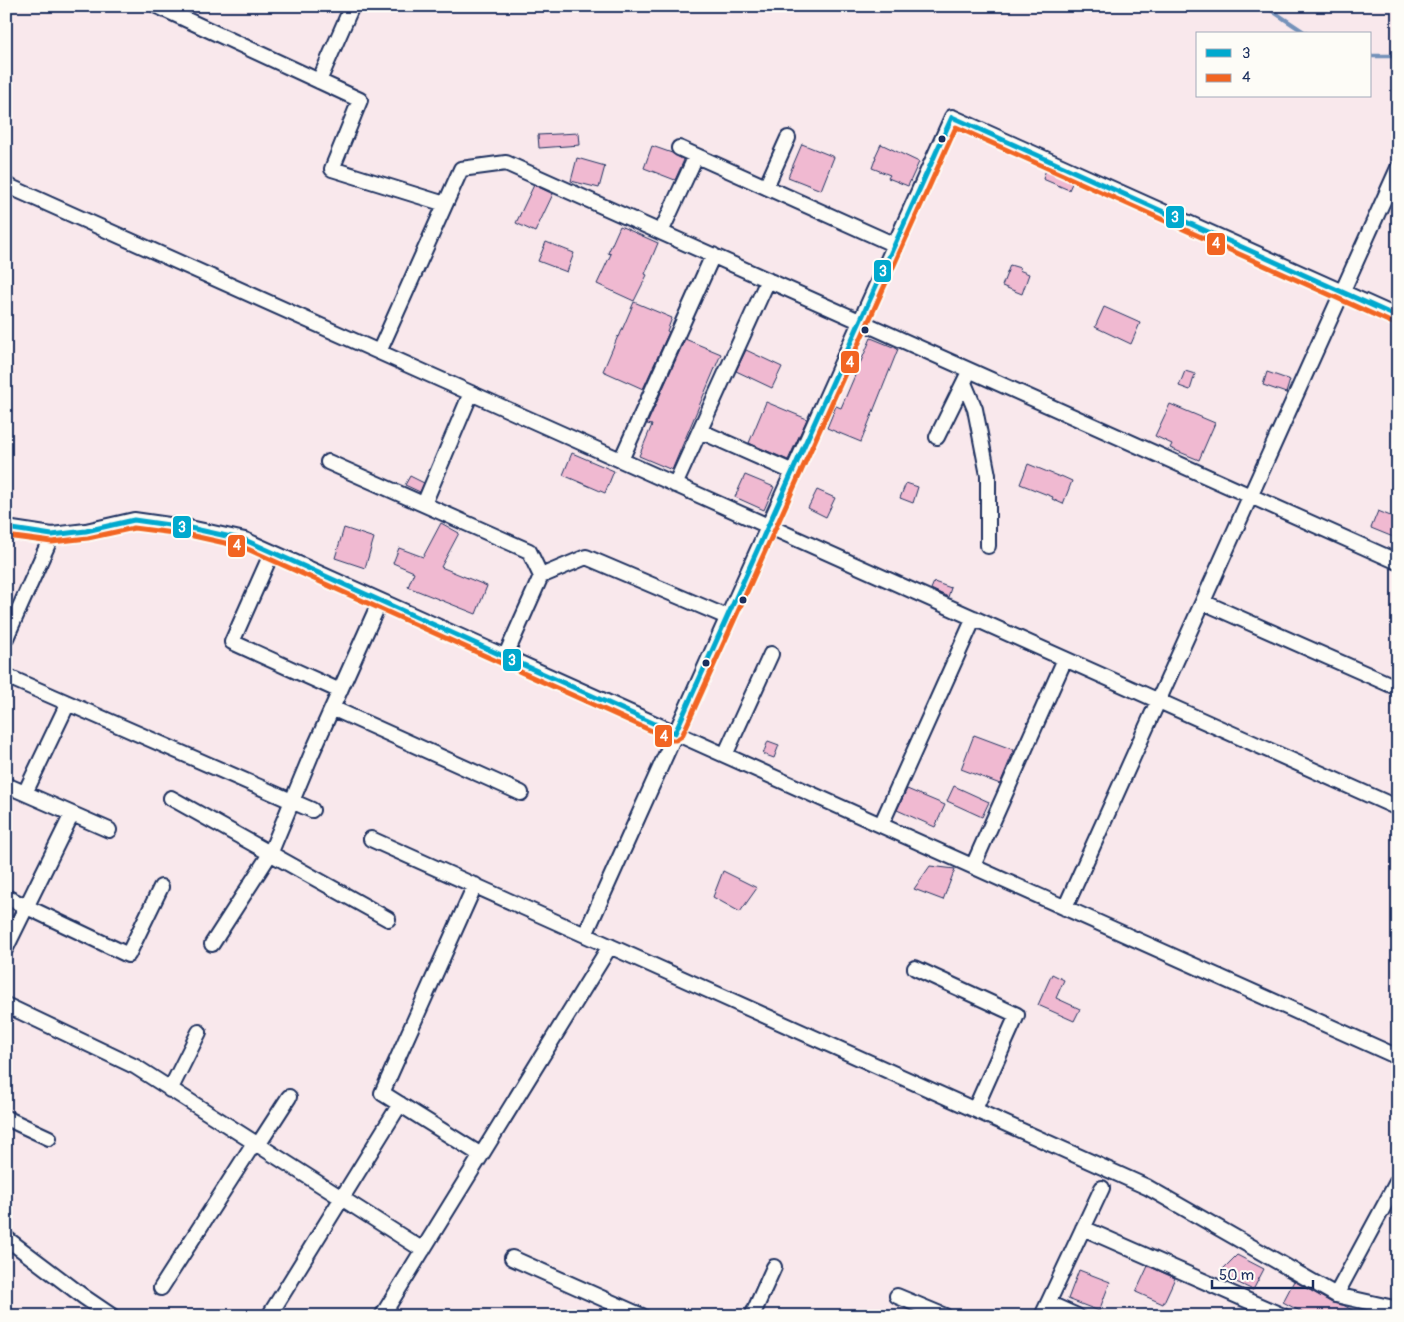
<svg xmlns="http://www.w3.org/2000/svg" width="1404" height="1322" viewBox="0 0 1404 1322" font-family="Pangolin,sans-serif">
  <rect width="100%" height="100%" fill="#f9e8ec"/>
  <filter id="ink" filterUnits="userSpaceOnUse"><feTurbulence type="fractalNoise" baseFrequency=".02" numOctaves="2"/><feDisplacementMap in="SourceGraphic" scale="10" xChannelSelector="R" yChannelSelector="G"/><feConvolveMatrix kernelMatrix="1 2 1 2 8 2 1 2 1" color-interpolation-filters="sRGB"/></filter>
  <g filter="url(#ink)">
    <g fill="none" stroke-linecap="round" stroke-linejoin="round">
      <path stroke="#7492ba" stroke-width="4.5" d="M1265 6 1307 34
        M1370 56H1398"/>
    </g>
    <path fill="#f0b9d1" stroke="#1b2f5e" d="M579 133 580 145 539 148 538 135Z
      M802 144 834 157 821 190 788 177Z
      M881 144 919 162 908 186 888 178 890 175 872 168 876 157H875Z
      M652 146 672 153 684 160 675 180 644 168Z
      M577 158 605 166 599 188 571 181Z
      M1046 169 1073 181 1069 190 1043 179Z
      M534 185 553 194 535 232 516 223Z
      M620 226 658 243 645 274 647 275 634 301 597 284 611 254 608 253Z
      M546 242 574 253 567 272 538 261Z
      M1010 265 1020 268 1019 270 1029 274 1022 294 1002 286Z
      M634 302 672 318 667 331 669 332 643 389 603 371 618 336 619 337Z
      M1104 307 1140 323 1131 344 1095 327Z
      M871 338 898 349 861 442 827 428 836 406 841 408Z
      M685 339 721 354 672 470 639 456 652 425 647 424Z
      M746 350 782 367 772 388 736 371Z
      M1185 371 1195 374 1190 390 1179 386Z
      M1267 372 1290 380 1286 393 1263 385Z
      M766 402 807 419 788 460 749 443Z
      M1170 404 1215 423 1199 460 1170 448 1172 444 1155 436Z
      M572 453 614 471 605 493 563 475Z
      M1028 464 1060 477 1061 476 1072 481 1063 504 1052 499 1053 497 1020 484Z
      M745 475 774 487 764 510 735 497Z
      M410 476 424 483 420 492 405 485Z
      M906 483 918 487 913 503 900 498Z
      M817 490 835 498 826 517 808 508Z
      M1378 511 1398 519V539L1371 528Z
      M441 523 459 533 441 567 487 586 476 614 408 587 414 572 393 563 399 548 423 557Z
      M344 528 374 538 365 568 335 558Z
      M934 582 951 588 948 597 931 589Z
      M974 735 1014 750 1000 784 961 769Z
      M768 741 779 745 774 758 763 754Z
      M954 786 989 802 982 817 947 801Z
      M907 789 945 805 935 827 897 810Z
      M930 866 955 869 943 900 914 889Z
      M723 871 757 888 740 912 713 897Z
      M1052 974 1064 980 1056 998 1080 1009 1074 1021 1038 1005Z
      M1237 1255 1264 1269 1253 1290 1230 1279 1231 1277 1220 1272Z
      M1148 1266 1175 1278 1163 1304 1136 1292Z
      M1079 1270 1110 1282 1099 1311 1068 1299Z
      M1294 1281 1332 1303 1343 1305 1363 1316H1309L1283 1302Z"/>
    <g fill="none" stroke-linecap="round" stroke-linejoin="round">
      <defs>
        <path id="minor" d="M157 6 360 100 332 169 445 204
          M319 81 352 6
          M679 148 895 245
          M6 185 1398 808
          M766 187 788 138
          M661 232 696 156
          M379 352 461 169 506 163 1398 562
          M964 383 975 409 988 475V546
          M700 431 793 472
          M937 437 966 378
          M621 460 713 255
          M328 462 529 551 541 576
          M675 485 768 280
          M424 504 471 393
          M6 528 52 535 86 531 134 520 190 528 245 540 1398 1057
          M272 552 232 642 340 691
          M1203 602 1398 688
          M6 638 52 535
          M505 657 541 576 586 557 727 617
          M6 676 312 810
          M332 708 521 793
          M725 755 771 654
          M6 785 109 830
          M25 793 68 703
          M171 798 388 919
          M881 825 974 618
          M371 839 1147 1187 1336 1295 1398 1309
          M973 866 1065 659
          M475 885 382 1093 481 1155
          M6 897 128 955 161 887
          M1065 908 1398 168
          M585 935 952 117 1398 317
          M212 944 270 854 312 753 380 601
          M6 948 72 814
          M915 968 1017 1015 975 1109
          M6 1005 136 1067 423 1250
          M170 1090 199 1032
          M6 1118 49 1138
          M258 1145 289 1097
          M1083 1228 1283 1316
          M6 1238 84 1297 112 1316
          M512 1258 642 1316
          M161 1288 254 1143
          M1336 1295 1398 1180
          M897 1296 945 1316
          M1048 1303 1077 1316
          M269 1316 400 1104
          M382 1316 610 946
          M752 1316 774 1267
          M1042 1316 1102 1188"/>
      </defs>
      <use href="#minor" stroke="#1b2f5e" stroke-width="18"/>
      <use href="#minor" stroke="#fdfcf7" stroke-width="14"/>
      <defs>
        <path id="bus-1" d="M952 117 1398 317
          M6 528 52 535 86 531 134 520 190 528 245 540 675 733
          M675 733 952 117"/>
        <path id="bus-2" d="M6 536 52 542 88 538 134 528 189 535 243 547 672 740H676L682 736 956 127 1395 324"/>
      </defs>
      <use href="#bus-1" stroke="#fdfcf7" stroke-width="9"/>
      <use href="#bus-2" stroke="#fdfcf7" stroke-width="9"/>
      <use href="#bus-1" stroke="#00a9ce" stroke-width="5"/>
      <use href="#bus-2" stroke="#f26522" stroke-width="5"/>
    </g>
  </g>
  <g fill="#1b2f5e" stroke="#fdfcf7" stroke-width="2">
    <circle cx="942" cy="139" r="4.5"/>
    <circle cx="865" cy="330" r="4.5"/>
    <circle cx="743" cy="600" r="4.5"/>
    <circle cx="706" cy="663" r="4.5"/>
  </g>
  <g stroke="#fdfcf7" stroke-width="2">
    <rect x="1165" y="205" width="20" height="24" rx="5" fill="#00a9ce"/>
    <rect x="1206" y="232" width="20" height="24" rx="5" fill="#f26522"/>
    <rect x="873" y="259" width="19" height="24" rx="5" fill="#00a9ce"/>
    <rect x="840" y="350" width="20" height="24" rx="5" fill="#f26522"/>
    <rect x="172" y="515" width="20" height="24" rx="5" fill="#00a9ce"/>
    <rect x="227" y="534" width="19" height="24" rx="5" fill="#f26522"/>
    <rect x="502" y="648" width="20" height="24" rx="5" fill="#00a9ce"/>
    <rect x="654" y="724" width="19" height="24" rx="5" fill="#f26522"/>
  </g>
  <g font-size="14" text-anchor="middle" font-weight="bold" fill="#fff">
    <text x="1175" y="222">3</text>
    <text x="1216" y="248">4</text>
    <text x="883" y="276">3</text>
    <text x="850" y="367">4</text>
    <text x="182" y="532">3</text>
    <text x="237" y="550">4</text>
    <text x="512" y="665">3</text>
    <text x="664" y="741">4</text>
  </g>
  <rect width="1404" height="1322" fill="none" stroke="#fdfcf7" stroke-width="25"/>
  <rect x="12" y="12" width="1379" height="1297" fill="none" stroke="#1b2f5e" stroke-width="2" filter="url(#ink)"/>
  <rect x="1196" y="32" width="175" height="65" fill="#fdfcf7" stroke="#a3aaba"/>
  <rect x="1206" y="49" width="25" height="8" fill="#00a9ce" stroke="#a3aaba"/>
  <text x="1242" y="58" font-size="15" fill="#1b2f5e">3</text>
  <rect x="1206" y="74" width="25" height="8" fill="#f26522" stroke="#a3aaba"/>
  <text x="1242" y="82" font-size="15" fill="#1b2f5e">4</text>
  <path d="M1212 1280v8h101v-8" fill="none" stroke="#1b2f5e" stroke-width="2.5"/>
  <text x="1219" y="1280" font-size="15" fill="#1b2f5e" stroke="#fdfcf7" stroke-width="4" paint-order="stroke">50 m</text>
</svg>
